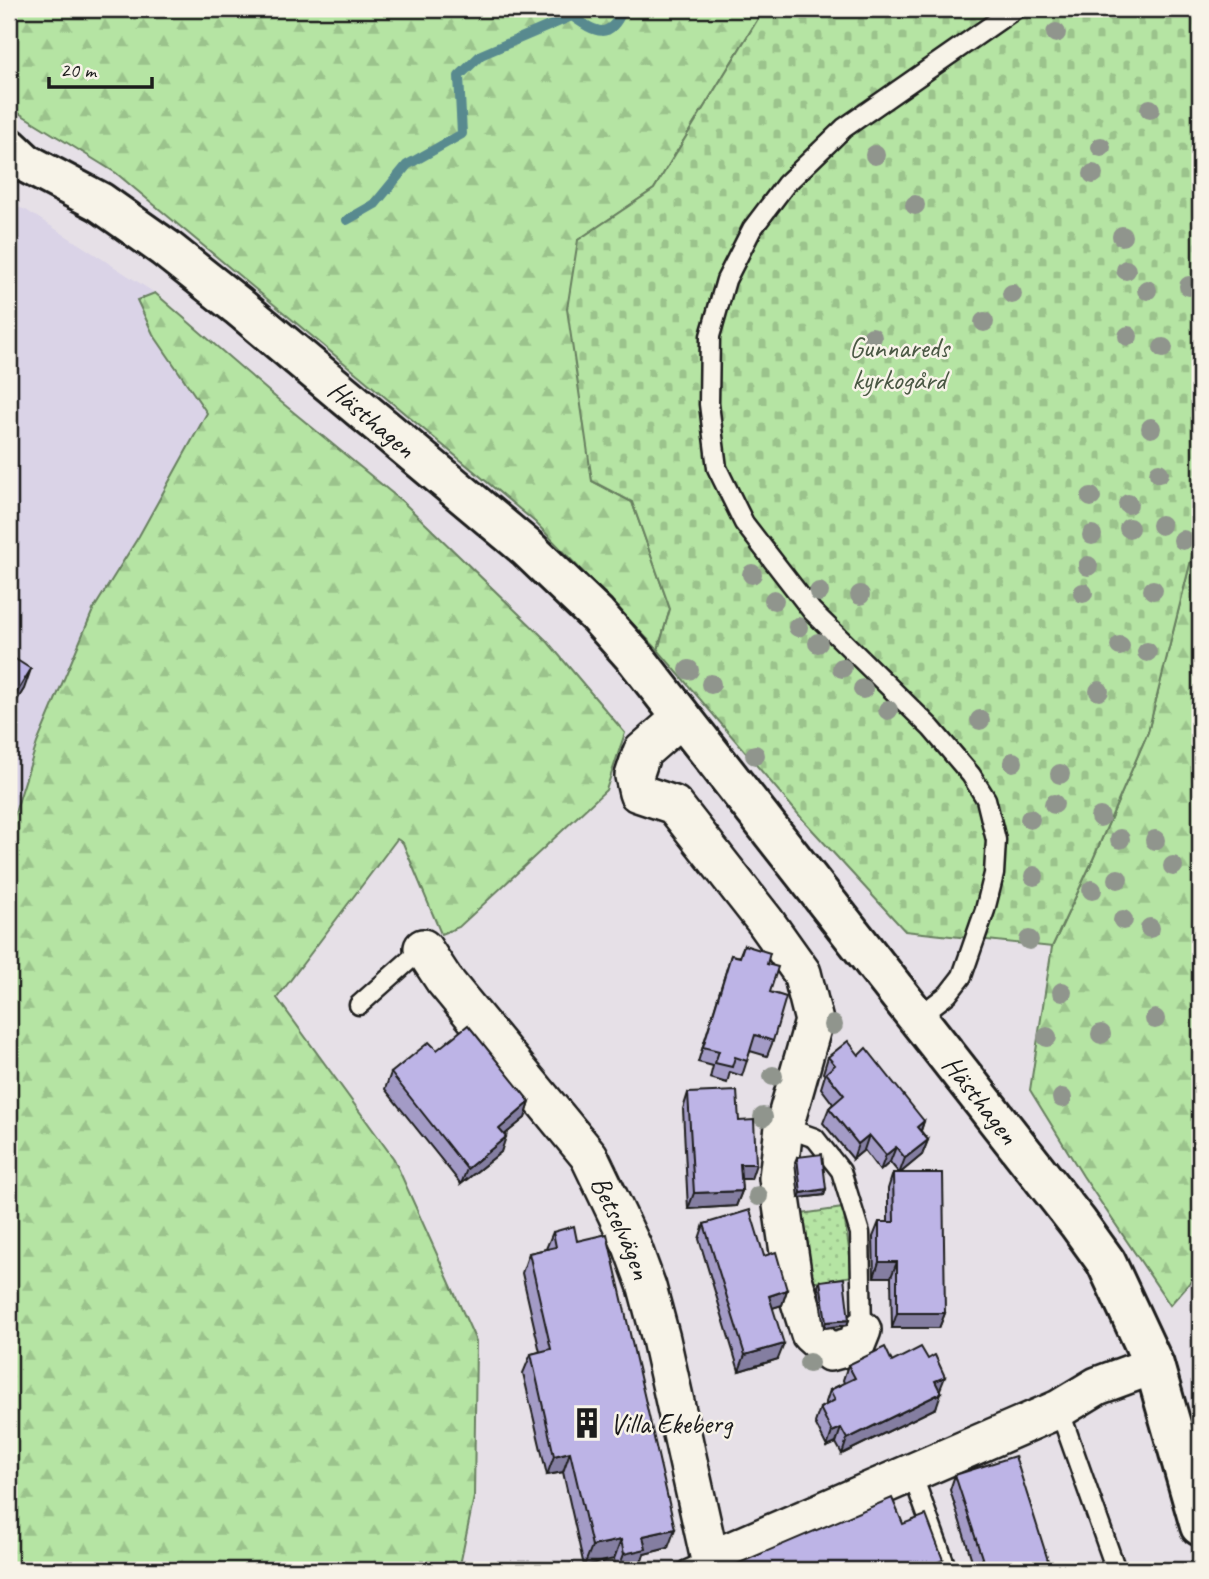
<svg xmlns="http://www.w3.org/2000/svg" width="1209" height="1579" viewBox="0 0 1209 1579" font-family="Caveat,sans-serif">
  <defs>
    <pattern id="forest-firs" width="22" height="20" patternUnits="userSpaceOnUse" patternTransform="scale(1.75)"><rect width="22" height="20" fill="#b5e4a3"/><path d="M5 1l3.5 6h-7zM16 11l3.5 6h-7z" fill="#9bc38c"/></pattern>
    <pattern id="cemetery-stones" width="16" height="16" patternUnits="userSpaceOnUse" patternTransform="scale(1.75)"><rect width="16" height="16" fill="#b5e4a3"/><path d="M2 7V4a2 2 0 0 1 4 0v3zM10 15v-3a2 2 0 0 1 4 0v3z" fill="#9bc38c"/></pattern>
    <pattern id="park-dots" width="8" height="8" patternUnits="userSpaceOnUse" patternTransform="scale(1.75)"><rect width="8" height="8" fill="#b5e4a3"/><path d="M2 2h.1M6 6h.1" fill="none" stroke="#9bc38c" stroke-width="1.8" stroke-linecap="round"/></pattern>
  </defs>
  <rect width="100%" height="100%" fill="#e6e0e7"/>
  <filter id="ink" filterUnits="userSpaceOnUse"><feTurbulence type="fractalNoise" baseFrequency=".0143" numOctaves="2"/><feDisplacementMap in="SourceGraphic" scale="14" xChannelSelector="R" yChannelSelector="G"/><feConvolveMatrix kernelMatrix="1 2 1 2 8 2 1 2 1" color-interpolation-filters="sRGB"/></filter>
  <g filter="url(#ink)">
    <path fill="#dad3e7" d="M9 204 26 210 155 293 137 300 153 334 207 413 139 536 93 610 37 743 9 832Z"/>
    <path fill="url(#forest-firs)" stroke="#688060" stroke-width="2" d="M9 9H764L654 189 578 240 592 481 632 502 670 609 658 650 535 522 116 173 9 107Z
      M155 293 281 402 403 502 547 641 625 733 606 790 459 927 441 934 403 843 397 839 277 998 394 1159 476 1341 474 1497 459 1570H9V832L37 743 93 610 139 536 207 413 153 334 137 300Z
      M1200 524V1271L1170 1305 1083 1176 1030 1090 1052 947 1090 866 1148 732Z"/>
    <path fill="url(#cemetery-stones)" stroke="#688060" stroke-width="2" d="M764 9H1200V524L1148 732 1090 866 1052 947 905 931 805 822 658 650 670 609 632 502 592 481 567 309 578 240 654 189Z"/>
    <path fill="url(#park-dots)" stroke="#688060" stroke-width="2" d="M843 1208 853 1276 804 1284 794 1215Z"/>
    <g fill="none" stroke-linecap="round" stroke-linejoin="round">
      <path stroke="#598a8f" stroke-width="10" d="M347 220 375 204 407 165 462 134 459 76 481 55 572 16C596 33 610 41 623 9"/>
      <defs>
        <path id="lane" d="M359 1005 423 948
          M917 1018 948 994 962 976 985 910 994 874 996 840 986 799 971 775 931 728 812 611 744 523 717 468 709 404 710 336 726 280 752 229 786 184 844 128 1015 9
          M784 1127 815 1138 841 1171 860 1233 862 1330
          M1059 1409 1116 1570
          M911 1471 947 1570
          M687 1570 710 1560V1566"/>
        <g id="street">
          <path d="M682 717 642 752 634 776 638 793 674 805 765 921 802 973 814 1021 784 1127 778 1178 793 1279 810 1334 830 1352 856 1345 862 1330"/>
          <path id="s1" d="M423 948 444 980 589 1156 632 1246 647 1287 661 1339 710 1560 1059 1409 1097 1386 1154 1365"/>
        </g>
        <g id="secondary">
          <path id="s2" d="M9 147 26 163 100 202 165 248 238 306 528 549 597 615 637 660 1078 1223 1106 1262 1154 1365 1200 1526"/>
        </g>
      </defs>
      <use href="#lane" stroke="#1c1c1c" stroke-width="23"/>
      <use href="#street" stroke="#1c1c1c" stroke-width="42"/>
      <use href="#secondary" stroke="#1c1c1c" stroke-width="44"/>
      <use href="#lane" stroke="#f7f3e8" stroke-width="18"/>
      <use href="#street" stroke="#f7f3e8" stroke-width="37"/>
      <use href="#secondary" stroke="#f7f3e8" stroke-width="38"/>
    </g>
    <g fill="#90958d">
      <circle cx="1056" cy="33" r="10"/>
      <circle cx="1150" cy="109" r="10"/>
      <circle cx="1101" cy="147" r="10"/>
      <circle cx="875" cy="155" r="10"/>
      <circle cx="1093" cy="174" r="10"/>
      <circle cx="915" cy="205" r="10"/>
      <circle cx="1122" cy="236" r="10"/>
      <circle cx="1126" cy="270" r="10"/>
      <circle cx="1189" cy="286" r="10"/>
      <circle cx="1147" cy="290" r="10"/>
      <circle cx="1012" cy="294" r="10"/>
      <circle cx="984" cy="322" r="10"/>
      <circle cx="1128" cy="336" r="10"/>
      <circle cx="872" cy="337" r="10"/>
      <circle cx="1163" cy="348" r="10"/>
      <circle cx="1151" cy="428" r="10"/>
      <circle cx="1159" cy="473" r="10"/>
      <circle cx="1091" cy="497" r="10"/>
      <circle cx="1128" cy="504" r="10"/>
      <circle cx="1161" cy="525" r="10"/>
      <circle cx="1129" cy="528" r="10"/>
      <circle cx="1092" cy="535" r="10"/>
      <circle cx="1183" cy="540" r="10"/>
      <circle cx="1088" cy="566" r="10"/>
      <circle cx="752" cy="574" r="10"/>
      <circle cx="1153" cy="590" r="10"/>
      <circle cx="819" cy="592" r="10"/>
      <circle cx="1083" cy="593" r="10"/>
      <circle cx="860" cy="595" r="10"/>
      <circle cx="774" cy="600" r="10"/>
      <circle cx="798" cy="627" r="10"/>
      <circle cx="818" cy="643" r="10"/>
      <circle cx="1120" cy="646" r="10"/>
      <circle cx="1147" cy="652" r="10"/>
      <circle cx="842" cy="668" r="10"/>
      <circle cx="689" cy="670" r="10"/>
      <circle cx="711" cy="684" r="10"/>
      <circle cx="863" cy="689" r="10"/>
      <circle cx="1099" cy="691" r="10"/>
      <circle cx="888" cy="710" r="10"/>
      <circle cx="980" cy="720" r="10"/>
      <circle cx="755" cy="755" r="10"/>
      <circle cx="1013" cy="762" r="10"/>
      <circle cx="1060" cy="774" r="10"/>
      <circle cx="1054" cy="804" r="10"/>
      <circle cx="1100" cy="817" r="10"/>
      <circle cx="1030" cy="819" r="10"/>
      <circle cx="1120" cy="839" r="10"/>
      <circle cx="1155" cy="840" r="10"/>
      <circle cx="1173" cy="866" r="10"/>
      <circle cx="1034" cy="876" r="10"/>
      <circle cx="1118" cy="879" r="10"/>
      <circle cx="1092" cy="890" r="10"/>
      <circle cx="1123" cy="920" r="10"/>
      <circle cx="1150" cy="928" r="10"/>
      <circle cx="1029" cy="940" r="10"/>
      <circle cx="1062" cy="992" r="10"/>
      <circle cx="1155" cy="1019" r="10"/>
      <circle cx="833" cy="1025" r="10"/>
      <circle cx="1101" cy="1034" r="10"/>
      <circle cx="1047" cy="1037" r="10"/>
      <circle cx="773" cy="1076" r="10"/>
      <circle cx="1062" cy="1098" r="10"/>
      <circle cx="763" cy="1117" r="10"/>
      <circle cx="758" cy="1196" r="10"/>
      <circle cx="809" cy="1363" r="10"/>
    </g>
    <path fill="#a39bc6" stroke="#1c1c1c" stroke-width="2" d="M744 945 767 964 770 992 773 1041 767 1056 750 1051 742 1076 730 1072 727 1083 710 1078 713 1066 698 1062 731 955 739 957Z
      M859 1055 924 1121 921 1131 928 1140 922 1155 900 1173 945 1313 939 1328H892L891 1277H874L873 1237 879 1222H888V1189L893 1173H899L890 1162 880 1171 864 1150 853 1159 823 1123 829 1108 833 1104 821 1088 825 1075 823 1073 828 1057Z
      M391 1073 530 1102 525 1118 504 1135 501 1152 461 1184 385 1089Z
      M688 1093 739 1121 751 1179H741L742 1191 736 1206 688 1209 683 1109Z
      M797 1157 826 1189 824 1195 799 1198 795 1162Z
      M704 1224 764 1256 787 1290 782 1305 772 1308 778 1359 739 1371 699 1239Z
      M553 1232 577 1241 668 1548 644 1554 639 1569 631 1570H616L614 1559 584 1566 563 1472 547 1475 523 1373 531 1354 540 1352 522 1273 529 1253 546 1249Z
      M820 1281 849 1320 847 1325 824 1328 818 1286Z
      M892 1362 940 1391 936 1408 842 1454 836 1443 827 1447 815 1423 820 1408 825 1405 830 1390 844 1383 843 1380 848 1365Z
      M955 1475 1051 1570H975L950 1490Z"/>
    <path fill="#847ea1" stroke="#1c1c1c" stroke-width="2" d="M31 669 24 689 9 713V705Z
      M530 1102 525 1118 493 1144 499 1129Z
      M924 1121 919 1136 917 1127Z
      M869 1135 864 1150 853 1159 858 1144Z
      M506 1137 501 1152 461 1184 467 1169Z
      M928 1140 922 1155 899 1174 905 1158Z
      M896 1147 890 1162 880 1171 886 1155Z
      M740 1164H756L751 1179H735Z
      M826 1189 824 1195 799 1198 801 1193Z
      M742 1191 736 1206 688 1209 694 1193Z
      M879 1262H897L891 1277H874Z
      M787 1290 782 1305 763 1311 769 1296Z
      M897 1313H945L939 1328H892Z
      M849 1320 847 1325 824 1328 826 1322Z
      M784 1344 778 1359 739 1371 745 1355Z
      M945 1377 939 1392 935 1381Z
      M941 1393 936 1408 842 1454 847 1439Z
      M841 1428 836 1443 827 1447 832 1432Z
      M570 1452 563 1472 547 1475 554 1456Z
      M675 1529 668 1548 644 1554 639 1569 631 1570H618L624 1554 643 1536Z
      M621 1540 614 1559 584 1566 592 1546Z
      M943 1560 939 1570H922V1569Z"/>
    <path fill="#bdb4e6" stroke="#1c1c1c" stroke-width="2" d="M9 655 31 669 9 705Z
      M744 945 770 953 767 964 778 967 770 992 786 997 773 1041 755 1035 747 1061 735 1057 732 1067 715 1063 719 1051 703 1047 731 955 740 957Z
      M468 1025 530 1102 499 1129 506 1137 467 1169 391 1073 429 1042 437 1050Z
      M848 1041 859 1055 866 1048 924 1121 917 1127 928 1140 905 1158 896 1147 886 1155 869 1135 858 1144 829 1108 844 1095 826 1073 835 1065 828 1057Z
      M737 1091 739 1121 754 1120 756 1164H740L742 1191 694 1193 688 1093Z
      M822 1154 826 1189 801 1193 797 1157Z
      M893 1173H943L945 1313H897V1262H879V1222H894Z
      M750 1210 764 1256 776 1252 787 1290 769 1296 784 1344 745 1355 704 1224Z
      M574 1226 577 1241 607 1234 675 1529 643 1536 646 1549 624 1554 621 1540 592 1546 570 1452 554 1456 531 1354 551 1349 529 1253 556 1247 553 1232Z
      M844 1278 849 1320 826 1322 820 1281Z
      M885 1347 892 1362 921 1347 928 1359 935 1355 945 1377 935 1381 941 1393 847 1439 841 1428 832 1432 820 1408 835 1400 830 1390 855 1378 848 1365Z
      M1015 1456 1051 1570H986L955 1475Z
      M892 1498 903 1524 926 1515 943 1560 922 1569 923 1570H732L730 1567Z"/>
  </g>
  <defs>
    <symbol id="building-bare" viewBox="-9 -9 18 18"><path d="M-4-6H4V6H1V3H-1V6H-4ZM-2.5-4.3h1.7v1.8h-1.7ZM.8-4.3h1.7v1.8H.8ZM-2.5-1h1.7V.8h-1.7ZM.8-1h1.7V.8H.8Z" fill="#1c1c1c" stroke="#f7f3e8" stroke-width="2.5" paint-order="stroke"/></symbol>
  </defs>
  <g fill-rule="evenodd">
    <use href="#building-bare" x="565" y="1401" width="44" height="44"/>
  </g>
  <g text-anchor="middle" stroke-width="5" stroke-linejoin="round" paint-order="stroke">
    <g font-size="28" fill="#4a5844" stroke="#f7f3e8">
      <text x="899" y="357">Gunnareds<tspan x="899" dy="32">kyrkogård</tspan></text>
    </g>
    <g font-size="28" fill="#1c1c1c" stroke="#f7f3e8">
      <text dy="10" stroke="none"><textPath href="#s2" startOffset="455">Hästhagen</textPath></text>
      <text dy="10" stroke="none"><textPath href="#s2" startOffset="1372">Hästhagen</textPath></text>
      <text dy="10" stroke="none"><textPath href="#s1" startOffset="345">Betselvägen</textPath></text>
    </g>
    <g font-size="28" fill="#1c1c1c" stroke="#f7f3e8" text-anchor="start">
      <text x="610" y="1433">Villa Ekeberg</text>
    </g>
  </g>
  <rect width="1209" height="1579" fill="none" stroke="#f7f3e8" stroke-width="35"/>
  <rect x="18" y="18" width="1174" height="1544" fill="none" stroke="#1c1c1c" stroke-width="2.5" filter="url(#ink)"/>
  <path d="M49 77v10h103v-10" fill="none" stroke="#1c1c1c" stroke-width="3.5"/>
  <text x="60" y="77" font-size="21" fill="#1c1c1c" stroke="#f7f3e8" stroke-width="5" paint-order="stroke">20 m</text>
</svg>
